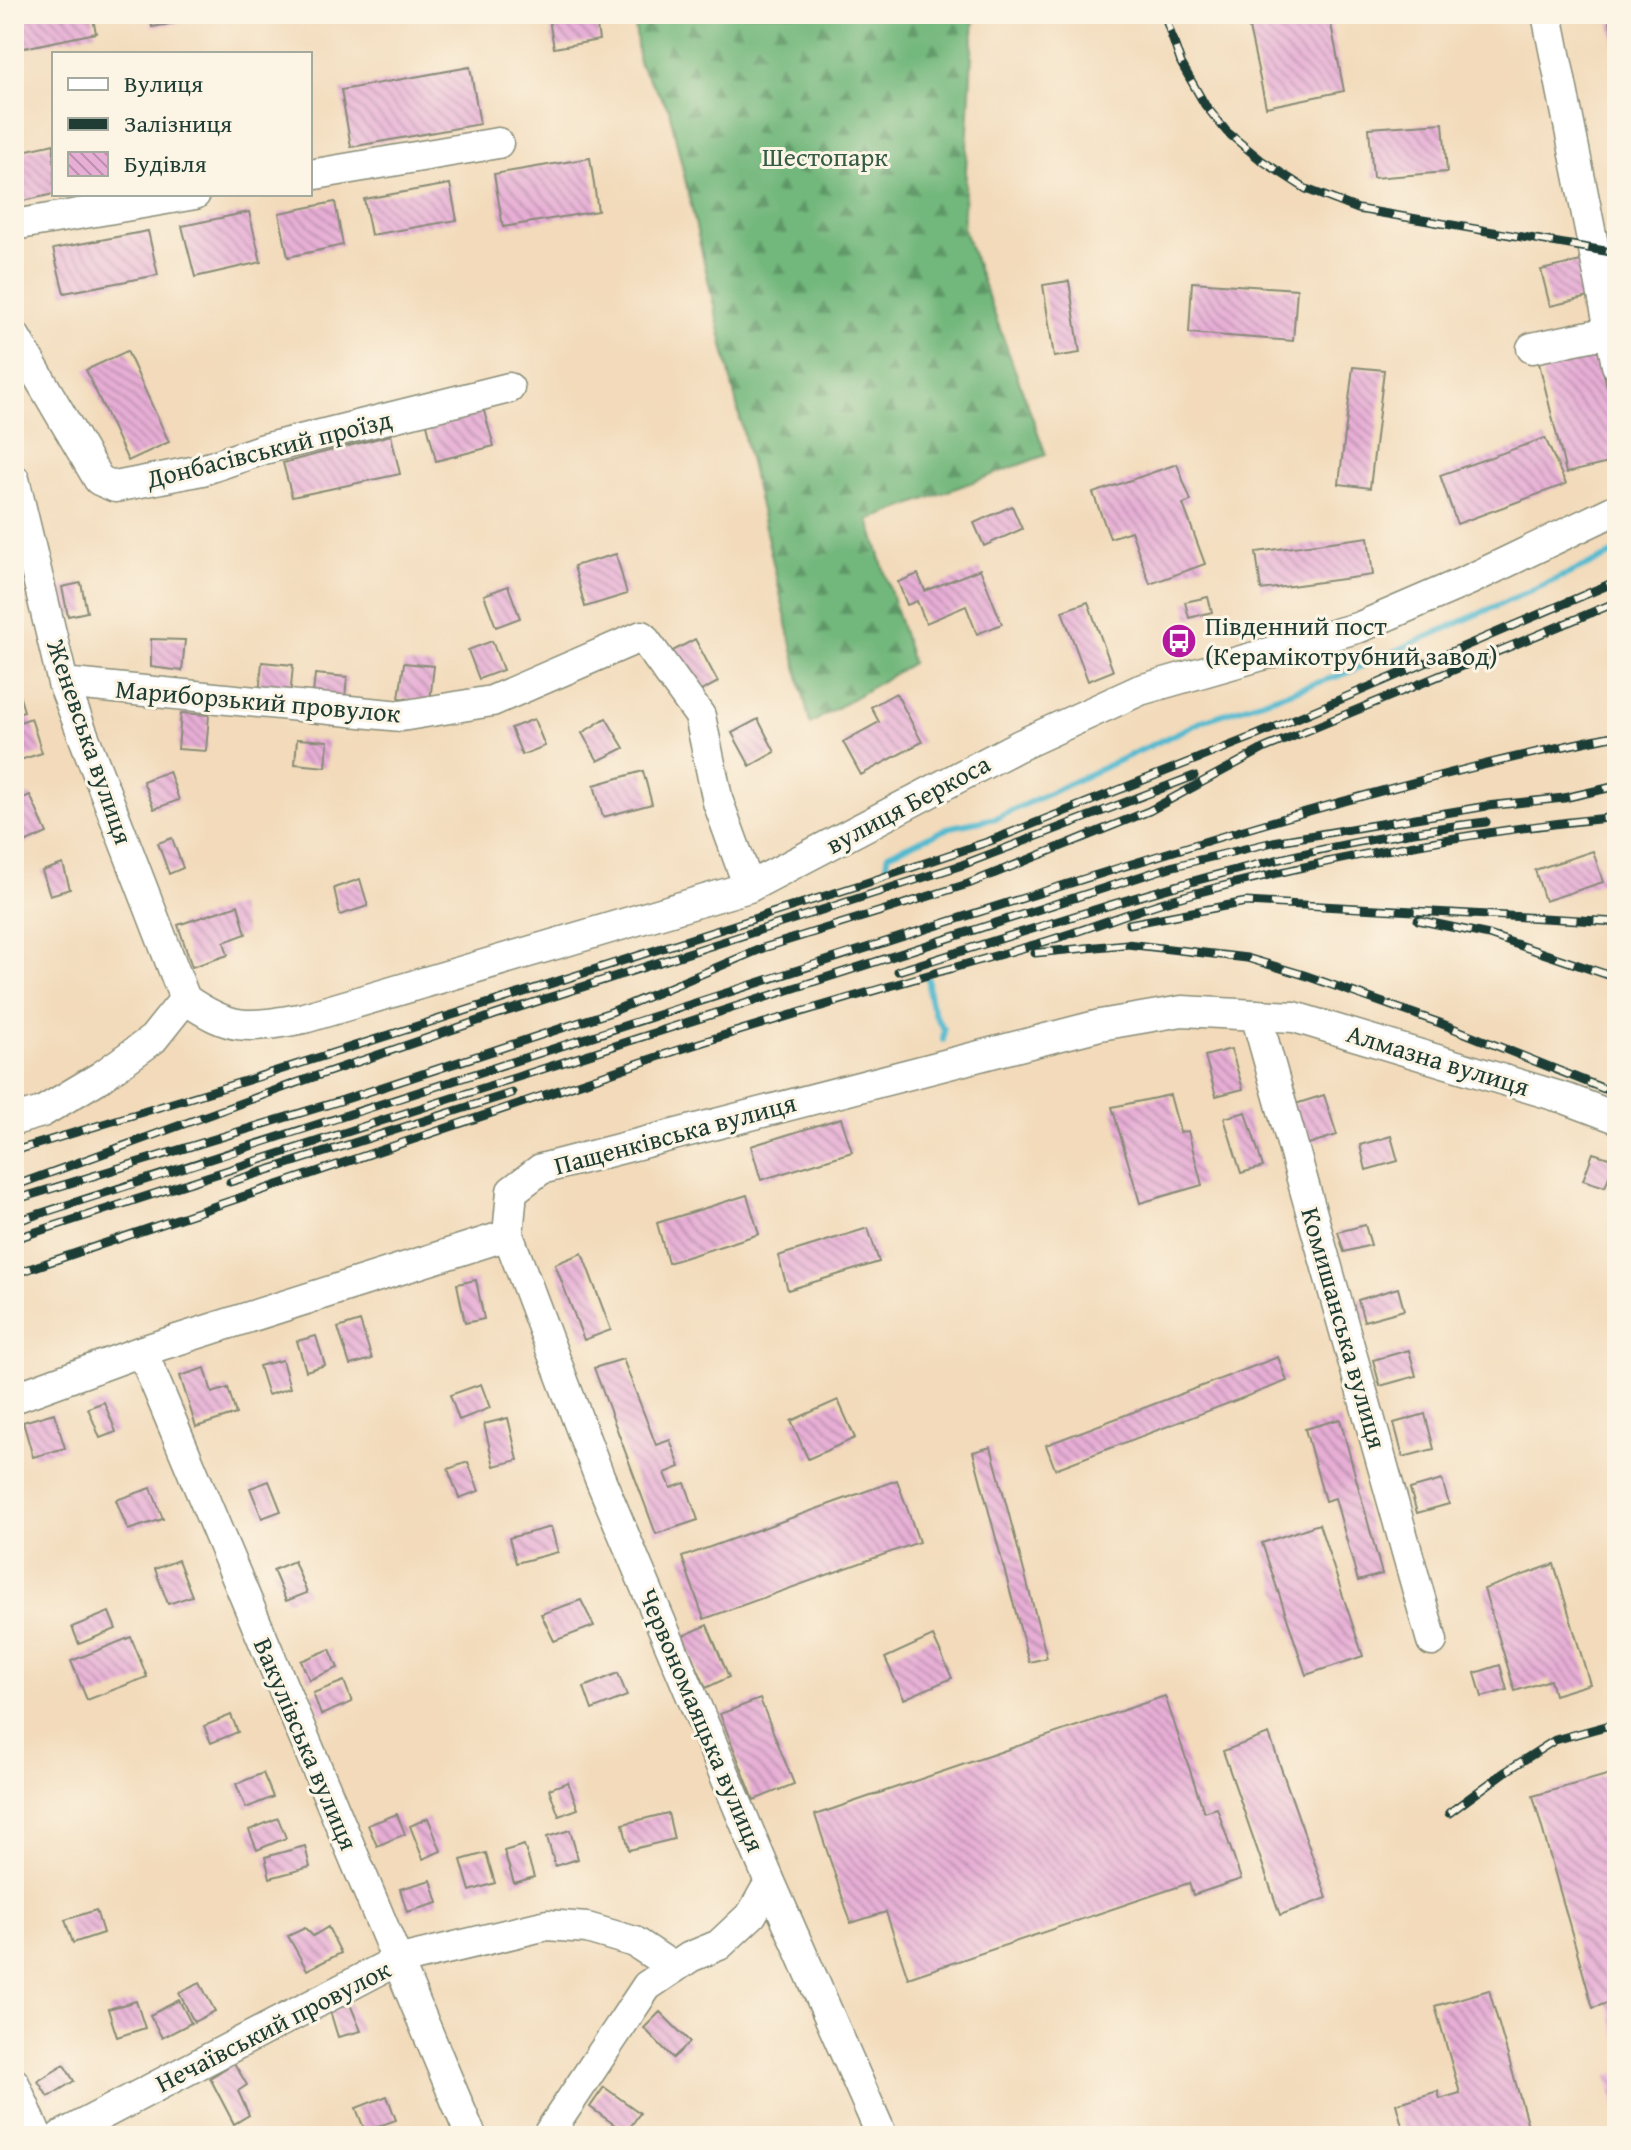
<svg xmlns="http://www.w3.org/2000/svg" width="1631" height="2150" viewBox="0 0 1631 2150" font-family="'Gentium Book Plus',serif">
  <defs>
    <pattern id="forest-firs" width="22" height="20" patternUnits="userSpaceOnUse" patternTransform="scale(2)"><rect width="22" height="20" fill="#72b77b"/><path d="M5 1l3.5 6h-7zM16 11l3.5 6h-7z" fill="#5d9666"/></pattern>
    <pattern id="building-back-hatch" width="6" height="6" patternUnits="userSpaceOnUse" patternTransform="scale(2)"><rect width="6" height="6" fill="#e7aed6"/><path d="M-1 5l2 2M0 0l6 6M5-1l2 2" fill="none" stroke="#bb8fae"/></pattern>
  </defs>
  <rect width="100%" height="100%" fill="#fcf5e5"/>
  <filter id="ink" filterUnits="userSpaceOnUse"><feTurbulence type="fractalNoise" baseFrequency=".0125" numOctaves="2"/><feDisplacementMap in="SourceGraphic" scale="16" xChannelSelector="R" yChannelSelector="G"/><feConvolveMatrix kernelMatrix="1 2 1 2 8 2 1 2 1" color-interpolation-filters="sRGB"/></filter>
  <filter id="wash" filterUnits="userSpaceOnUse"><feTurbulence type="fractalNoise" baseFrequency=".006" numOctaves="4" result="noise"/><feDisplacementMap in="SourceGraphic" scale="32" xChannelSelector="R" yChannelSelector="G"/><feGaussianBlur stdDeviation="1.8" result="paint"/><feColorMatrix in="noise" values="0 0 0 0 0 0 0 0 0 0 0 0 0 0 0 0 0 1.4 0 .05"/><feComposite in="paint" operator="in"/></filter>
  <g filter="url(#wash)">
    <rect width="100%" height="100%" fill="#f2daba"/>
    <path fill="url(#forest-firs)" stroke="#487a58" stroke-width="2" d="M634 14H974L963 228 1046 455 869 520 912 663 810 724 669 109 639 64Z"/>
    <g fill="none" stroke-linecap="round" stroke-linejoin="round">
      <path stroke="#51b9cf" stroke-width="6" d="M887 865 888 854 951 827 996 818 1205 720 1344 674 1617 552
        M928 979C928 998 932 1014 944 1029L943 1040"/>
    </g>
    <g id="blocks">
      <path fill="url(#building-back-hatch)" d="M14 14H92L96 33 14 50Z
        M150 14H215L216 16 152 27Z
        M548 14H595L599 40 554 48Z
        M1246 14H1329L1344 91 1266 107Z
        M1608 14H1617V49H1616Z
        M470 67 480 124 351 147 341 90Z
        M1443 123 1447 172 1373 178 1369 128Z
        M54 144V194L14 203V153Z
        M590 158 598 211 503 227 494 174Z
        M450 184 457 220 371 235 364 199Z
        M335 202 343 245 288 257 279 213Z
        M249 212 261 262 195 277 182 226Z
        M148 231 158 275 64 293 53 249Z
        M1590 259 1598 295 1550 306 1541 270Z
        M1069 281 1080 353 1054 357 1043 285Z
        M1192 282 1297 289 1293 341 1189 333Z
        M1597 345 1617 428V461L1566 473 1538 359Z
        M127 351 169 442 128 461 86 370Z
        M1353 367 1384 370 1370 488 1339 484Z
        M481 401 494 446 436 461 425 416Z
        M391 435 400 474 292 497 283 463Z
        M1545 438 1566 484 1457 524 1440 475Z
        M1177 464 1191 501 1183 504 1205 564 1150 584 1131 531 1110 538 1093 493Z
        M1012 506 1022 529 984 546 974 523Z
        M1368 537 1373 575 1261 590 1256 552Z
        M616 554 627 594 585 607 574 566Z
        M980 569 1002 624 977 634 966 606 926 623 917 601 907 605 898 582 918 574 925 591Z
        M81 583 87 612 68 616 62 587Z
        M508 586 520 618 496 627 484 595Z
        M1208 597 1212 612 1189 618 1185 602Z
        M1088 602 1113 671 1088 681 1062 611Z
        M151 639 185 640 182 671 151 667Z
        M695 639 718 682 692 696 669 653Z
        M492 641 503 670 479 679 468 650Z
        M262 662 293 665 290 698 259 695Z
        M404 663 434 666 430 701 399 698Z
        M315 674 347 677 345 698 313 694Z
        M14 678 24 711 14 714Z
        M896 693 922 742 861 775 843 742 879 722 871 707Z
        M181 713 209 715 206 751 178 749Z
        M31 718 42 753 14 762V724Z
        M606 718 624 748 598 761 582 733Z
        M534 719 545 746 522 755 511 728Z
        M758 719 775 752 750 766 732 733Z
        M297 739 328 741 326 767 295 764Z
        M169 771 179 800 154 809 143 781Z
        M643 771 652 804 603 817 594 785Z
        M30 795 47 833 18 846 14 837V802Z
        M172 838 183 868 169 874 158 843Z
        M1593 851 1603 882 1545 901 1535 870Z
        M63 864 70 889 50 895 42 871Z
        M360 879 368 906 340 915 334 888Z
        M238 905 246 934 224 942 228 955 192 967 178 925Z
        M1231 1049 1243 1089 1216 1096 1205 1056Z
        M1170 1095 1180 1132 1188 1131 1202 1185 1140 1203 1112 1107Z
        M1324 1095 1337 1135 1302 1146 1289 1106Z
        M1246 1112 1263 1167 1241 1173 1224 1118Z
        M841 1118 852 1152 761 1180 751 1146Z
        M1391 1136 1398 1161 1366 1170 1360 1145Z
        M1593 1153 1615 1160 1605 1187 1583 1180Z
        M747 1195 759 1234 668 1263 657 1223Z
        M1365 1225 1371 1245 1344 1252 1338 1232Z
        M868 1228 879 1262 788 1290 778 1256Z
        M582 1253 611 1330 584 1340 555 1264Z
        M476 1280 484 1319 465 1323 457 1284Z
        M1398 1288 1404 1310 1364 1321 1358 1300Z
        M360 1321 372 1359 350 1365 338 1328Z
        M316 1336 325 1365 306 1371 297 1341Z
        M1409 1350 1416 1376 1380 1386 1373 1360Z
        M1278 1357 1287 1381 1055 1469 1046 1445Z
        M623 1359 656 1445 670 1440 680 1467 665 1473 671 1488 685 1483 698 1520 656 1534 594 1368Z
        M282 1360 290 1388 268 1395 259 1366Z
        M205 1368 212 1393 228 1388 236 1414 196 1427 180 1376Z
        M481 1384 490 1408 459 1420 450 1395Z
        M838 1400 855 1438 808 1459 791 1421Z
        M104 1402 116 1432 100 1438 88 1408Z
        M54 1413 65 1448 33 1457 23 1422Z
        M1425 1414 1434 1449 1403 1457 1394 1423Z
        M508 1418 518 1460 494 1466 484 1424Z
        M1340 1419 1382 1574 1358 1581 1335 1498 1325 1501 1305 1429Z
        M991 1447 1047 1658 1029 1662 973 1452Z
        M468 1462 479 1491 459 1498 448 1469Z
        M897 1480 919 1542 704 1619 682 1557Z
        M1442 1480 1449 1504 1417 1513 1410 1489Z
        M269 1481 281 1511 262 1518 250 1488Z
        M151 1488 163 1519 128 1530 116 1500Z
        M1319 1524 1363 1656 1306 1675 1262 1543Z
        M551 1527 558 1552 516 1563 509 1538Z
        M178 1560 192 1596 168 1604 155 1569Z
        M294 1561 307 1593 286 1601 273 1570Z
        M1554 1564 1590 1684 1554 1695 1550 1680 1515 1691 1484 1589Z
        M581 1600 594 1626 554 1641 541 1614Z
        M109 1612 116 1629 79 1644 72 1627Z
        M707 1625 729 1677 706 1688 683 1636Z
        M933 1636 952 1678 904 1699 885 1658Z
        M131 1637 147 1677 87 1700 71 1661Z
        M330 1649 338 1668 309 1680 301 1661Z
        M1500 1665 1507 1690 1482 1697 1475 1673Z
        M618 1673 627 1696 592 1710 584 1687Z
        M344 1681 352 1702 321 1715 313 1693Z
        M1165 1696 1204 1812 1217 1808 1241 1879 1193 1895 1189 1883 908 1978 886 1912 851 1923 815 1815Z
        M760 1699 794 1784 754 1800 720 1714Z
        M231 1715 238 1732 211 1743 204 1726Z
        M1269 1734 1327 1898 1280 1915 1223 1751Z
        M1617 1772V2036H1616L1607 2003 1593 2008 1533 1796Z
        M263 1773 273 1797 246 1808 236 1784Z
        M568 1782 578 1809 559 1816 549 1789Z
        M668 1813 674 1839 629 1850 623 1824Z
        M397 1814 405 1834 377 1846 368 1825Z
        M278 1818 286 1838 257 1850 249 1830Z
        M428 1818 441 1851 423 1859 410 1826Z
        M570 1830 578 1859 555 1866 547 1837Z
        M524 1845 534 1877 514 1883 504 1851Z
        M305 1846 310 1867 270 1878 265 1857Z
        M486 1853 495 1883 470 1891 461 1860Z
        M431 1880 438 1903 407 1912 400 1889Z
        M96 1910 103 1933 73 1943 65 1920Z
        M328 1927 341 1953 307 1970 288 1936 305 1928 313 1936Z
        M200 1983 215 2011 194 2022 179 1993Z
        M1489 1990 1531 2136H1405L1396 2104 1438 2091 1440 2099 1460 2093 1435 2006Z
        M179 2000 191 2023 162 2038 150 2015Z
        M136 2001 145 2028 117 2037 108 2009Z
        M350 2004 361 2031 338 2037 330 2011Z
        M660 2012 690 2042 673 2058 644 2028Z
        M234 2063 247 2085 238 2091 249 2115 234 2124 210 2078Z
        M64 2065 74 2081 48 2097 38 2081Z
        M1617 2073V2109H1616L1608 2075Z
        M604 2087 640 2113 626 2133 590 2107Z
        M387 2096 396 2120 365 2131 356 2108Z"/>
    </g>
  </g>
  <g filter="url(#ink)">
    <use href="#blocks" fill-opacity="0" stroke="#888c77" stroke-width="2"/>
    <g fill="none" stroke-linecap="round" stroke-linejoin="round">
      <defs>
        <path id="minor" d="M1547 14 1617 365
          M310 175 498 143
          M14 225 195 194
          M14 335 99 480 115 487 202 470 264 449 509 388
          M1532 348 1609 332
          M14 479 63 683 185 999
          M63 683 401 716 492 701 642 636 700 716 718 802 749 887
          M185 999C233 1032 248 1028 304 1018L749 887 1018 746 1140 690 1360 627 1469 580 1617 509
          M1256 1015 1432 1641
          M14 1120 42 1112 102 1076 153 1039 185 999
          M508 1235 599 1476 770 1882 752 1914 719 1945 690 1957 647 1986 547 2136
          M142 1351 471 2136
          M14 1398 142 1351 508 1235 512 1191 541 1169 1100 1025 1182 1011 1294 1017 1567 1099 1617 1118
          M770 1882 882 2136
          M14 2083 37 2136
          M61 2136 396 1961 547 1925 587 1928 635 1942 674 1968"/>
      </defs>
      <use href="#minor" stroke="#888c77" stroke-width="33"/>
      <use href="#minor" stroke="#fff" stroke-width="30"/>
      <defs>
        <path id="rail" d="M1164 14 1181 63 1205 105 1227 132 1261 160 1306 189 1358 209 1617 253
          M1418 920 1489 935 1617 978
          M1129 924 1246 902 1617 922
          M1035 953 1127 944 1247 958 1304 975 1440 1023 1617 1094
          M898 971C1091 911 1283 845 1486 822
          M14 1151 245 1081 863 884 990 841 1257 735 1617 581
          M230 1182 512 1093
          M14 1186 296 1083 495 1015 962 865 1194 776
          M14 1200 343 1100 611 1012 763 948 968 884 1149 811 1265 748 1617 602
          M14 1222C311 1128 607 1030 904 936 1139 861 1375 784 1617 735
          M14 1239 1170 867 1273 842 1487 806 1564 798 1617 786
          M14 1274 678 1050C799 1011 921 977 1044 942 1092 928 1139 908 1188 895 1329 858 1472 831 1617 817
          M1449 1813 1505 1772 1555 1740 1617 1723"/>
      </defs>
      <use href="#rail" stroke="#1f3d34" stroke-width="9"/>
      <use href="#rail" stroke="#fcf5e5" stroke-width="6" stroke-dasharray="18" stroke-linecap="butt"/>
    </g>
  </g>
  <defs>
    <symbol id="bus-disc" viewBox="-11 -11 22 22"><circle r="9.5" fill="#b5179e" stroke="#fcf5e5"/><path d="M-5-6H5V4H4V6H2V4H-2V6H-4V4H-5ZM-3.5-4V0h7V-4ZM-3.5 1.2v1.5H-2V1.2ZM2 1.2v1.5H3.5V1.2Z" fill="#fff"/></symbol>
  </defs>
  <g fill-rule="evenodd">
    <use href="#bus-disc" x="1159" y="621" width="40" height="40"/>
  </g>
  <g text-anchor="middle" stroke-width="6" stroke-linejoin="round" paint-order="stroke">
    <g font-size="26" fill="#355c47" stroke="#fcf5e5">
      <text x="825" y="166">Шестопарк</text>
    </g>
    <g font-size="26" fill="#1f3d34" stroke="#fcf5e5">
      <text transform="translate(269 449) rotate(-14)" y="9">Донбасівський проїзд</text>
      <text transform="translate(258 701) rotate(5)" y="9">Мариборзький провулок</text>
      <text transform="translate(90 742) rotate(71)" y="9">Женевська вулиця</text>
      <text transform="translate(908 804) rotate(-28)" y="9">вулиця Беркоса</text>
      <text transform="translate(1438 1060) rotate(17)" y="9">Алмазна вулиця</text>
      <text transform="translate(675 1134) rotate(-15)" y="9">Пащенківська вулиця</text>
      <text transform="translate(1344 1328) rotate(74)" y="9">Комишанська вулиця</text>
      <text transform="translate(702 1720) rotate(67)" y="9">Червономаяцька вулиця</text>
      <text transform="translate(306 1744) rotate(67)" y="9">Вакулівська вулиця</text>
      <text transform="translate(273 2026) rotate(-27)" y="9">Нечаївський провулок</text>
    </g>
    <g font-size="26" fill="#1f3d34" stroke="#fcf5e5" text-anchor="start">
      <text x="1205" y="635">Південний пост<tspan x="1205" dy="30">(Керамікотрубний завод)</tspan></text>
    </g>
  </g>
  <rect width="1631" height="2150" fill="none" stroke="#fcf5e5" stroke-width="48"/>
  <rect x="52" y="52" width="260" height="144" fill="#fcf5e5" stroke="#a4ab9e" stroke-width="2"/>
  <rect x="68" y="78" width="40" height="12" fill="#ffffff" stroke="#a4ab9e" stroke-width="2"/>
  <text x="124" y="92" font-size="24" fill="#1f3d34">Вулиця</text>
  <rect x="68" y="118" width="40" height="12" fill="#1f3d34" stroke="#a4ab9e" stroke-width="2"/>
  <text x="124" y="132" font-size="24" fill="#1f3d34">Залізниця</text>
  <rect x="68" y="152" width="40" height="24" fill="url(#building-back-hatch)" stroke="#a4ab9e" stroke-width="2"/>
  <text x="124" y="172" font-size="24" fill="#1f3d34">Будівля</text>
</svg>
